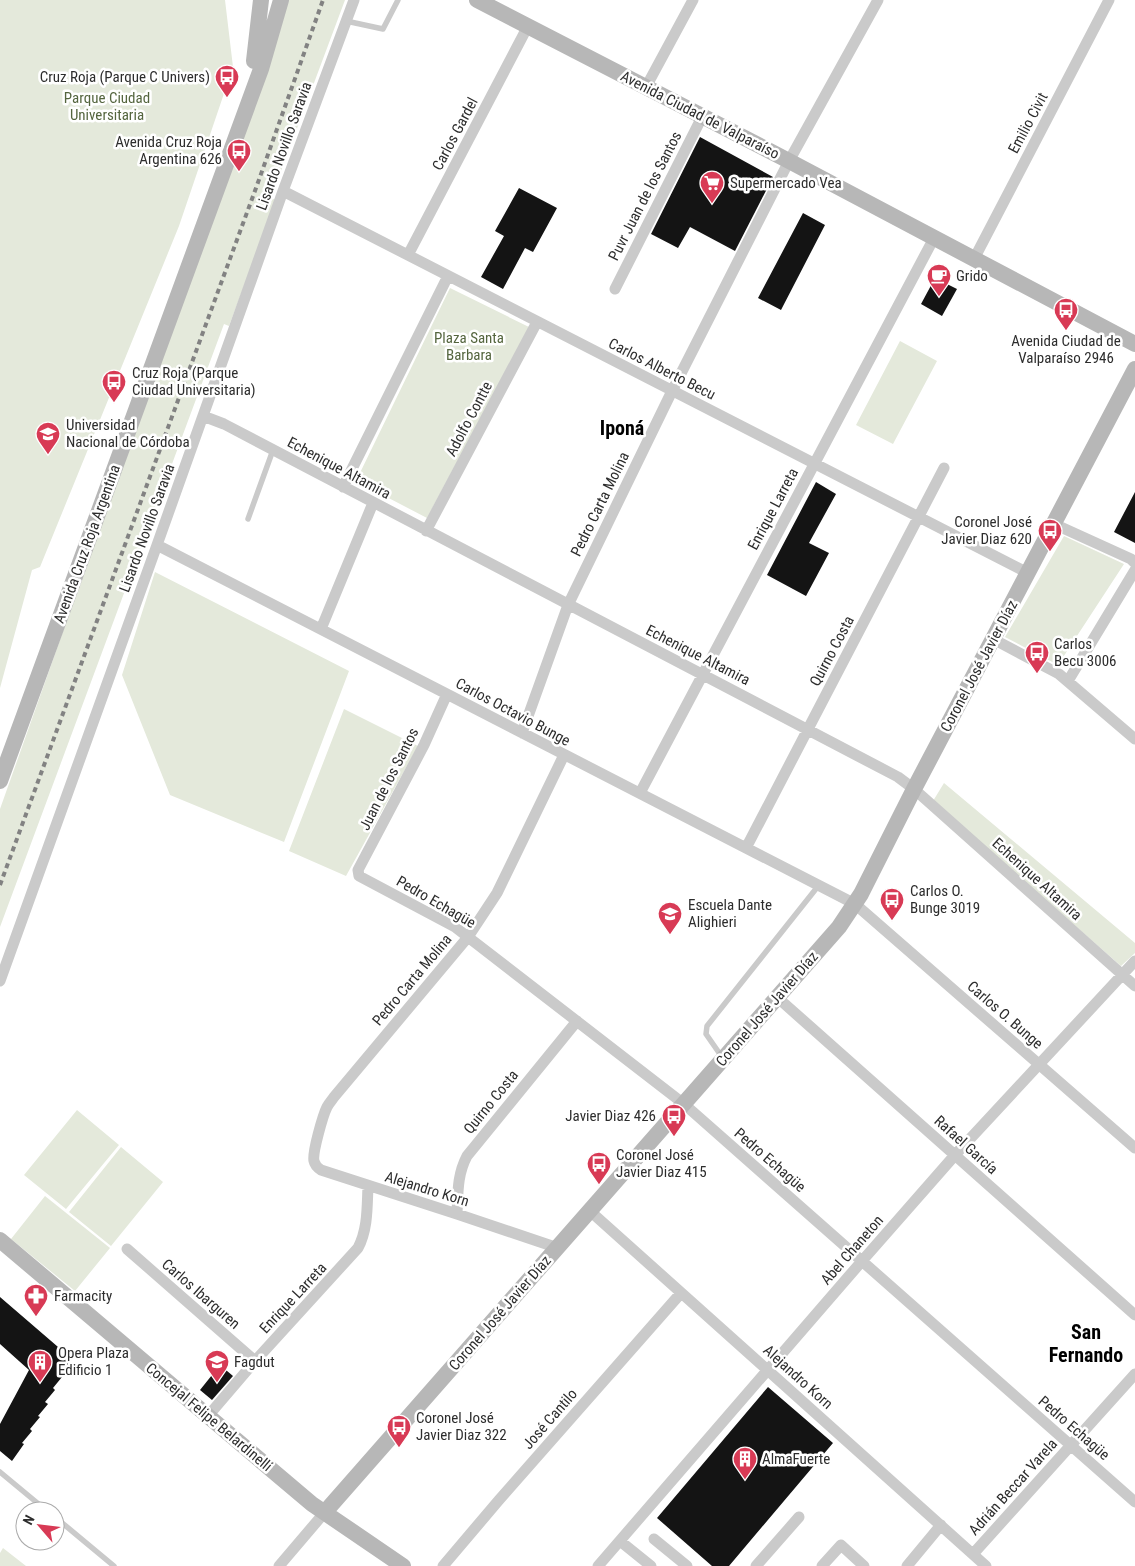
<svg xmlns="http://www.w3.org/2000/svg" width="1135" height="1566" viewBox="0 0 1135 1566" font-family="'Roboto Condensed',sans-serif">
  <rect width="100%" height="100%" fill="#fff"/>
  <path fill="#e4e9db" d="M0 0H225L233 67 179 226 40 567 32 570 0 688Z
    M284 0H345L271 198 276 200 229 326 224 324 0 927V809L274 37Z
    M450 288 529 327 427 518 356 481Z
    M900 341 937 361 893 444 856 425Z
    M1064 536 1124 564 1058 665 1005 637Z
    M155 572 349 671 284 842 170 795 122 675Z
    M344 709 418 746 346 876 289 851Z
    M944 783 1135 943V953L1121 966 933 801Z
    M77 1110 119 1145 66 1209 24 1175Z
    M121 1147 163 1182 111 1246 69 1212Z
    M45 1196 110 1248 75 1291 11 1239Z
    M3 1548 26 1566H0V1553Z"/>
  <path fill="#141414" d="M700 137 773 177 735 251 690 227 678 248 651 234Z
    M519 188 557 208 533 252 525 248 503 289 481 277 504 236 495 231Z
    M803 213 825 225 781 310 758 298Z
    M935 278 957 289 942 316 921 304Z
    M816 482 836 494 809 543 829 553 806 596 767 575Z
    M1135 492V543L1114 532Z
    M0 1297 72 1359 59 1376 62 1377 53 1388 55 1390 45 1402 48 1404 38 1416 40 1417 30 1429 32 1431 22 1443 24 1444 12 1461 0 1451V1424L29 1370 0 1344Z
    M220 1365 233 1376 212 1400 200 1390Z
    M768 1387 833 1443 729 1566H712L657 1518Z"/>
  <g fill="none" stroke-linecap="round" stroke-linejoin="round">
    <path stroke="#cacaca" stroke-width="5.5" d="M346 21 383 29 398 0
      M248 519 273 450
      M722 1057 706 1034 707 1026 819 885
      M0 1472 47 1511
      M55 1517 114 1566"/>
    <path stroke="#cacaca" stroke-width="11" d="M646 87 693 0
      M283 191 1028 573
      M408 255 528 26
      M974 259 1109 0
      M615 289 702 117
      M203 416 224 424 898 777 914 789 1135 986
      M343 487 448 276
      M1054 524 1131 559 1135 563
      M426 531 537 322
      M157 545 855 904 1135 1148
      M321 629 373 503
      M993 639 1059 674 1135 739
      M1068 681 1135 570
      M447 694 424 745 358 870 359 876 455 927 684 1104 1135 1502
      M522 733 568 605 672 391 789 161 878 0
      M640 793 934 238
      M746 848 944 468
      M0 981 157 545 283 191 354 0
      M778 998 1135 1315
      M590 1211 986 1566
      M457 1214C458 1193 457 1175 467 1156L577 1021
      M558 1248 457 1214 321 1170C318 1168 315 1166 314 1161 312 1153 323 1115 327 1107 329 1103 332 1100 334 1097L468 937 497 893 564 755
      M127 1249 255 1361
      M208 1416 255 1361 358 1248C368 1229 367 1207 368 1186
      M654 1539 687 1566
      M620 1541 651 1566
      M973 1554 1135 1374
      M279 1566 325 1512
      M443 1566 499 1500 681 1293
      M598 1566 862 1261 955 1155 1135 961
      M756 1566 799 1517
      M822 1566 841 1545 864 1566
      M907 1566 941 1525"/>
    <path stroke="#b7b7b7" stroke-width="16" d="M477 0 789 161 1135 344
      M254 61 261 0
      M0 781 261 69 281 0
      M0 1240 312 1504 403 1566
      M325 1512 839 927 861 894 914 789 1135 369"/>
    <path stroke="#828282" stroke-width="4" stroke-dasharray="5 4" stroke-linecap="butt" d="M0 885 256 188 323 0"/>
  </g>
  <defs>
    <symbol id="bus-pin" viewBox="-11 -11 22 30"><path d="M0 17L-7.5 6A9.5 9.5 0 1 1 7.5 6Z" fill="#d83a55" stroke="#fff"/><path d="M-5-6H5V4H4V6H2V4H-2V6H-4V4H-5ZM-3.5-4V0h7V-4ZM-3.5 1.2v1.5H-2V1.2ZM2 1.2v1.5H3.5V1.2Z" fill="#fff"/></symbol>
    <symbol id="supermarket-pin" viewBox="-11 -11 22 30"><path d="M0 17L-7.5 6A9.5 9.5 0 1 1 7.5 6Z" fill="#d83a55" stroke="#fff"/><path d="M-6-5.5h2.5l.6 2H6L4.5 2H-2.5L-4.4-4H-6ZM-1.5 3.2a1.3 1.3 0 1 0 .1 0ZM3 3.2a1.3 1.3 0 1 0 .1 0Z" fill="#fff"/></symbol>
    <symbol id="cafe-pin" viewBox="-11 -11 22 30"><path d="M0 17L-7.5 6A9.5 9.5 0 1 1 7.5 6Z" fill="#d83a55" stroke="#fff"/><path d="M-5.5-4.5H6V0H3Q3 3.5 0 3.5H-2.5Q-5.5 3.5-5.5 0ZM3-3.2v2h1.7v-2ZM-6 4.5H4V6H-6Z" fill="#fff"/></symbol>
    <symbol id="university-pin" viewBox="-11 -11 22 30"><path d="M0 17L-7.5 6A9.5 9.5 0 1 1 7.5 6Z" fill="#d83a55" stroke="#fff"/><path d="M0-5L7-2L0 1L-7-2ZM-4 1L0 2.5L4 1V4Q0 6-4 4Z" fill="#fff"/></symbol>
    <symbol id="school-pin" viewBox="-11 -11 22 30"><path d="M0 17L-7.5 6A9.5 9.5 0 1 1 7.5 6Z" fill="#d83a55" stroke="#fff"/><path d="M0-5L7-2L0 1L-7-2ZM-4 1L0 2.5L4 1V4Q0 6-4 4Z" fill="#fff"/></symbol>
    <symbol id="pharmacy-pin" viewBox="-11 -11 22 30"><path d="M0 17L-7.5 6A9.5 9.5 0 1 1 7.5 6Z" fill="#d83a55" stroke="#fff"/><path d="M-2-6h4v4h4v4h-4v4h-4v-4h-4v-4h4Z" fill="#fff"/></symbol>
    <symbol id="building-pin" viewBox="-11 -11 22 30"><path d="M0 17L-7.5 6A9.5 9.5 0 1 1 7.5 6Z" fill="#d83a55" stroke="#fff"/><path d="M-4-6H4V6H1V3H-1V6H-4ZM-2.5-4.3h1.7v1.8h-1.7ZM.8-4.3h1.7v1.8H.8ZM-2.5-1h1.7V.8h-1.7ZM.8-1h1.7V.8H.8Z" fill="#fff"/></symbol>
  </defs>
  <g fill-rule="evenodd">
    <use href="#bus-pin" x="213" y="63" width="28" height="38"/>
    <use href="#bus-pin" x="225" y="137" width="28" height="38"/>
    <use href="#supermarket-pin" x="698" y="169" width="28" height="38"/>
    <use href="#cafe-pin" x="925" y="262" width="28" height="38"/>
    <use href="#bus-pin" x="1052" y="296" width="28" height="38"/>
    <use href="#bus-pin" x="100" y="368" width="28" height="38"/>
    <use href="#university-pin" x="34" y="420" width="28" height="38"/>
    <use href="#bus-pin" x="1036" y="517" width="28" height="38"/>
    <use href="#bus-pin" x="1023" y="639" width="28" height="38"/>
    <use href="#bus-pin" x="878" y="886" width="28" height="38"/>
    <use href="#school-pin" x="656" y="900" width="28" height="38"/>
    <use href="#bus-pin" x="660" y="1102" width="28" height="38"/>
    <use href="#bus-pin" x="585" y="1150" width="28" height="38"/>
    <use href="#pharmacy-pin" x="22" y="1282" width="28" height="38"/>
    <use href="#building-pin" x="26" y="1348" width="28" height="38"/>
    <use href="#school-pin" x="203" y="1348" width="28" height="38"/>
    <use href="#bus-pin" x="385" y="1413" width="28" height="38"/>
    <use href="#building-pin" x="731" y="1445" width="28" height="38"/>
  </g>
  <g text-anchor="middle" stroke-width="5" stroke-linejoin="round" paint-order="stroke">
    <g font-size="15" fill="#2d2d2d" stroke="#fff" text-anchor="start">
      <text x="210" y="82" text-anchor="end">Cruz Roja (Parque C Univers)</text>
      <text x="222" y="147" text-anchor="end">Avenida Cruz Roja<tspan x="222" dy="17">Argentina 626</tspan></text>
      <text x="730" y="188">Supermercado Vea</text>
      <text x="956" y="281">Grido</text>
      <text x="1066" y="346" text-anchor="middle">Avenida Ciudad de<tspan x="1066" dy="17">Valparaíso 2946</tspan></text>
      <text x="132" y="378">Cruz Roja (Parque<tspan x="132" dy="17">Ciudad Universitaria)</tspan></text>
      <text x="66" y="430">Universidad<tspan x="66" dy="17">Nacional de Córdoba</tspan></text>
      <text x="1032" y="527" text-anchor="end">Coronel José<tspan x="1032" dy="17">Javier Diaz 620</tspan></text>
      <text x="1054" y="649">Carlos<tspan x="1054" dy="17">Becu 3006</tspan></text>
      <text x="910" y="896">Carlos O.<tspan x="910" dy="17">Bunge 3019</tspan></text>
      <text x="688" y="910">Escuela Dante<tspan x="688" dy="17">Alighieri</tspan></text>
      <text x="656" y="1121" text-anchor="end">Javier Diaz 426</text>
      <text x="616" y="1160">Coronel José<tspan x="616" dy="17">Javier Diaz 415</tspan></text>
      <text x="54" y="1301">Farmacity</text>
      <text x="58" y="1358">Opera Plaza<tspan x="58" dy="17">Edificio 1</tspan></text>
      <text x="234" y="1367">Fagdut</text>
      <text x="416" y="1423">Coronel José<tspan x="416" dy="17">Javier Diaz 322</tspan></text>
      <text x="762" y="1464">AlmaFuerte</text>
    </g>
    <g font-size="15" fill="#54653e" stroke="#fff">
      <text x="107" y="103">Parque Ciudad<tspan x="107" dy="17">Universitaria</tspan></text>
      <text x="469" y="343">Plaza Santa<tspan x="469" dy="17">Barbara</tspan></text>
    </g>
    <g font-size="15" fill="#2d2d2d" stroke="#fff">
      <text transform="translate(700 115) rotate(27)" y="5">Avenida Ciudad de Valparaíso</text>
      <text transform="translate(1028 123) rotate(-62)" y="5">Emilio Civit</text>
      <text transform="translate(455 134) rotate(-62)" y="5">Carlos Gardel</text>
      <text transform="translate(284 146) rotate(-70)" y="5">Lisardo Novillo Saravia</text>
      <text transform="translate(645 196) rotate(-63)" y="5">Puvr Juan de los Santos</text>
      <text transform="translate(662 369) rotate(27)" y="5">Carlos Alberto Becu</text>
      <text transform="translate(469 419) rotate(-62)" y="5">Adolfo Contte</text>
      <text transform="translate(339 468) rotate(28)" y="5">Echenique Altamira</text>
      <text transform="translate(600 504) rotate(-64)" y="5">Pedro Carta Molina</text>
      <text transform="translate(773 509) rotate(-62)" y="5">Enrique Larreta</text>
      <text transform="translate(147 528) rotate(-70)" y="5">Lisardo Novillo Saravia</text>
      <text transform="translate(87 544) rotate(-70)" y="5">Avenida Cruz Roja Argentina</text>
      <text transform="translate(832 651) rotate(-62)" y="5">Quirno Costa</text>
      <text transform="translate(698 655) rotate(27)" y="5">Echenique Altamira</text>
      <text transform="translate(979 666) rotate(-62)" y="5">Coronel José Javier Díaz</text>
      <text transform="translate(513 712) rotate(28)" y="5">Carlos Octavio Bunge</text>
      <text transform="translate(389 779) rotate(-63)" y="5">Juan de los Santos</text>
      <text transform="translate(1037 879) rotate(42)" y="5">Echenique Altamira</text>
      <text transform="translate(436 902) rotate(30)" y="5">Pedro Echagüe</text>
      <text transform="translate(412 980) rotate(-50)" y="5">Pedro Carta Molina</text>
      <text transform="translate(767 1009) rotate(-49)" y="5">Coronel José Javier Díaz</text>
      <text transform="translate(1005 1015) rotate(41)" y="5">Carlos O. Bunge</text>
      <text transform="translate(491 1102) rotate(-51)" y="5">Quirno Costa</text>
      <text transform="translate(966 1145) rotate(42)" y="5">Rafael García</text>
      <text transform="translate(770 1160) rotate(41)" y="5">Pedro Echagüe</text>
      <text transform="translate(427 1189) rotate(17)" y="5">Alejandro Korn</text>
      <text transform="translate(852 1250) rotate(-49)" y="5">Abel Chaneton</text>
      <text transform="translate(201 1294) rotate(41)" y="5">Carlos Ibarguren</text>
      <text transform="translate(293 1298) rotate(-47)" y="5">Enrique Larreta</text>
      <text transform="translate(500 1313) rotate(-49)" y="5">Coronel José Javier Díaz</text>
      <text transform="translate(798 1377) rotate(42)" y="5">Alejandro Korn</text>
      <text transform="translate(209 1417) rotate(40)" y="5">Concejal Felipe Belardinelli</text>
      <text transform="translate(550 1419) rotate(-49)" y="5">José Cantilo</text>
      <text transform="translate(1074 1428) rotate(41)" y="5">Pedro Echagüe</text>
      <text transform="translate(1013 1487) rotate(-48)" y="5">Adrián Beccar Varela</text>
    </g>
    <g font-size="20" font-weight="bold" fill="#000" stroke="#fff">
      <text x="622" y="435">Iponá</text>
      <text x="1086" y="1339">San<tspan x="1086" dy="23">Fernando</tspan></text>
    </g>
  </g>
  <g transform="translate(40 1526) rotate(298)"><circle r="24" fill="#ffffff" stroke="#ababab"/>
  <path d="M0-4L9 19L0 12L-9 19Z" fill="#d83a55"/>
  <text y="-8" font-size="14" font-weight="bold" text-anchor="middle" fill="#2d2d2d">N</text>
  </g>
</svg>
